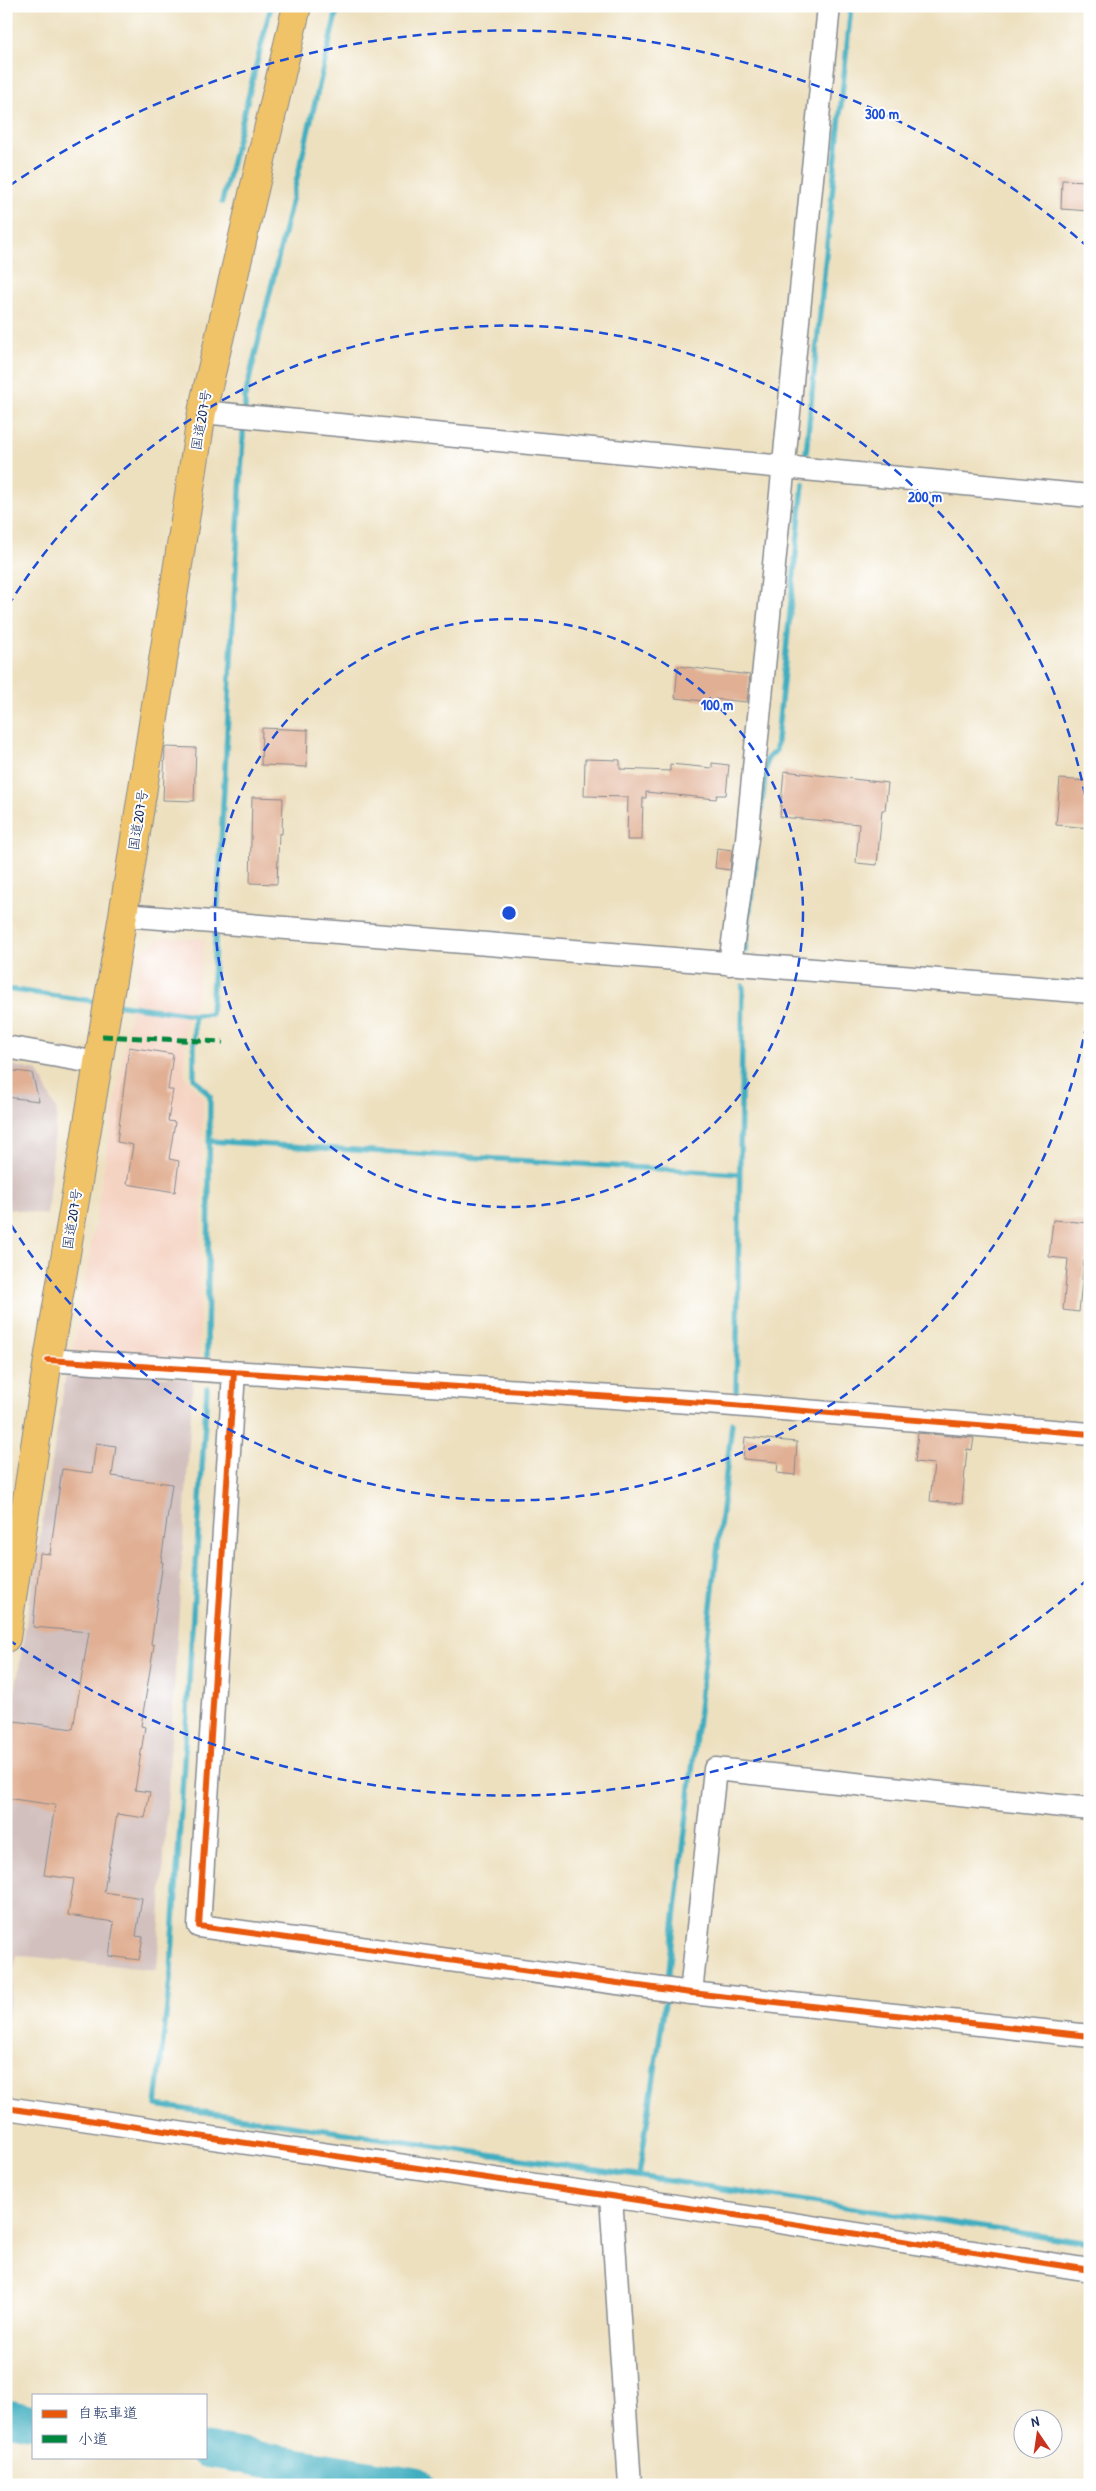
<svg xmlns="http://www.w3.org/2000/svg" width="1096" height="2491" viewBox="0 0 1096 2491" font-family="'Patrick Hand','Klee One',sans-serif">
  <rect width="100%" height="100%" fill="#fff"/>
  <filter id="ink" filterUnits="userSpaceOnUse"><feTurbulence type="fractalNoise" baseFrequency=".02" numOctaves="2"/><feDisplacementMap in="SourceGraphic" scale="10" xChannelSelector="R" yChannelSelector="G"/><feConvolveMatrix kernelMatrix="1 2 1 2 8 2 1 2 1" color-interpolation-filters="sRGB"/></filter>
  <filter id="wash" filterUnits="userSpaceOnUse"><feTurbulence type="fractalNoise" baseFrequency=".0096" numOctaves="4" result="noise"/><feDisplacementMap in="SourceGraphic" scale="20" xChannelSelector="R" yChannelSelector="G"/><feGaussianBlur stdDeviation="1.12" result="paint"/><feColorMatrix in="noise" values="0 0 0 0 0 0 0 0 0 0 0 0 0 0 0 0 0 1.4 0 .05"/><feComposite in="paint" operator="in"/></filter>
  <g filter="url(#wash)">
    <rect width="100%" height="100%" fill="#ede0bf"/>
    <path fill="#f5d3c2" d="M164 937 205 939 196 1001 185 1025V1076L203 1098 199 1360 73 1350 141 951Z"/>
    <path fill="#d1c0bd" d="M6 1064 38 1071 57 1112 47 1215 6 1208Z
      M67 1368 193 1379 157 1970 16 1955 6 2034V1749Z"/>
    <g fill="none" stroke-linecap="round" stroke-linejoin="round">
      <path stroke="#41aec0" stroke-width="5.5" d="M222 202 271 6
        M245 410V397L338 6
        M806 453 851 6
        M759 827 767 759 776 750 803 484
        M217 917 244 419
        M745 951 756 856
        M6 989 101 1002
        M115 1004 194 1015 211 1014 216 926
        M194 1015V1078L210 1096 207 1357
        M209 1141 739 1174
        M207 1388 171 1971 156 2105 1090 2243
        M736 1393 743 986
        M668 1979 732 1423
        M639 2176 665 2003"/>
      <path stroke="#41aec0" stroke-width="35" d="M6 2417 34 2422
        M206 2450 416 2485"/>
    </g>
    <g id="blocks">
      <path fill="#e1b094" d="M1062 180 1090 181V211L1061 209Z
        M678 666 750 675 747 702 714 699V702L675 698Z
        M262 728 308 730 307 767 261 765Z
        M165 747 196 748 194 801 163 800Z
        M585 759 620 760V769L670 771V764L712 768V763L729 765 726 795H717L716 799 646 792V798H643L642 840H627L628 797 584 796Z
        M784 771 888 783 885 810H882L877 865 856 863 859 824 780 817Z
        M1060 779 1090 781V828L1056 825Z
        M252 797 283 798 282 834 279 833 277 884 250 883Z
        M717 848 732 850 730 870 715 868Z
        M129 1047 173 1054 168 1090H173L168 1121 175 1122 169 1159 179 1161 175 1192 127 1184 133 1145 117 1142Z
        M6 1070 32 1073 39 1101 6 1097Z
        M1053 1220 1090 1223 1089 1261 1084 1260 1079 1312 1063 1310 1068 1259 1049 1257Z
        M918 1433 974 1438 972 1450 967 1449 962 1504 930 1501 934 1464 915 1462Z
        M745 1437 797 1442 795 1475 777 1473 778 1462 743 1459Z
        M96 1443 116 1446 112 1476 172 1484 161 1562H163L151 1644 154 1645 141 1726 145 1727 135 1790 150 1792 145 1818 117 1814 104 1892 142 1898 136 1936 143 1937 139 1960 109 1956 114 1922 68 1915 74 1879 44 1875 55 1805 6 1798V1777L15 1721 73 1729 89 1632 33 1627 40 1553 50 1554 62 1469 92 1473Z"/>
    </g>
  </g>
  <g filter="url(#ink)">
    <use href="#blocks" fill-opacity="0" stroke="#84888e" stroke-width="1"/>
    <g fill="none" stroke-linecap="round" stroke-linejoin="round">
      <defs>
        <path id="minor" d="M202 412 1090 496
          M123 915 1090 992
          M730 964 747 839 829 6
          M6 1047 98 1063
          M48 1360 720 1404 1090 1434
          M234 1372 199 1926 691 1993 1090 2036
          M691 1993 715 1769 1090 1809
          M6 2108 611 2196 1090 2270
          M611 2196 630 2485"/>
        <path id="highway" d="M6 1638 48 1360 123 915 202 412 297 6"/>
      </defs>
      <use href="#minor" stroke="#84888e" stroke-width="25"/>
      <use href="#highway" stroke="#84888e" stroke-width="30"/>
      <use href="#minor" stroke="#fff" stroke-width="22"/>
      <use href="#highway" stroke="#f0c369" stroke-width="28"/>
      <path stroke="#00873e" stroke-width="5" stroke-dasharray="10 5" stroke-linecap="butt" d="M102 1036 223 1042"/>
      <defs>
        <path id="cycleway" d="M48 1360 720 1404 1090 1434
          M234 1372 199 1926 691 1993 1090 2036
          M6 2108 611 2196 1090 2270"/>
      </defs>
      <use href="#cycleway" stroke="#fff" stroke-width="9"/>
      <use href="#cycleway" stroke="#e8590c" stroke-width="6"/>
    </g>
  </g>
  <g fill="none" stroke="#1d4ed8" stroke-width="2.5" stroke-dasharray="9 6">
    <circle cx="509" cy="913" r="294"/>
    <path d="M1089 1010A588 588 0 0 1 8 1220M8 606A588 588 0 0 1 1089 816"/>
    <path d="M1088 1579A882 882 0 0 1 9 1640M9 186A882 882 0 0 1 1088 247"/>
  </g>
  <g text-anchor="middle" stroke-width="4" stroke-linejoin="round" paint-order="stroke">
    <g font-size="14" fill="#1b2f5e" stroke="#fff">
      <text transform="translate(201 420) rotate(-80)" y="5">国道207号</text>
      <text transform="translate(138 820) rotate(-81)" y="5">国道207号</text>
      <text transform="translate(72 1219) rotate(-81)" y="5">国道207号</text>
    </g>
  </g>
  <circle cx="509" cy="913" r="8" fill="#1d4ed8" stroke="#fff" stroke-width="2.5"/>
  <g font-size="15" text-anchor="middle" font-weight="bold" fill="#1d4ed8" stroke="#fff" stroke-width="4" stroke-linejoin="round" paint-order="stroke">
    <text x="882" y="119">300 m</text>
    <text x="925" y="502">200 m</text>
    <text x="717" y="710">100 m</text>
  </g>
  <rect width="1096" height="2491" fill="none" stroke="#fff" stroke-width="25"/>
  <rect x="32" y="2394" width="175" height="65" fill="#ffffff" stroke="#a4acbf"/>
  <rect x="42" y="2410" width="25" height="8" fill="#e8590c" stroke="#a4acbf"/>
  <text x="78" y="2418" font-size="15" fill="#1b2f5e">自転車道</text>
  <rect x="42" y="2435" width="25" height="8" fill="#00873e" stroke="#a4acbf"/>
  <text x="78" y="2444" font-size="15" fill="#1b2f5e">小道</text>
  <g transform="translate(1038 2434) rotate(347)"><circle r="24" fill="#ffffff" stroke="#a4acbf"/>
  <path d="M0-4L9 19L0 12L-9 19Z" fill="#c8321e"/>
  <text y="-8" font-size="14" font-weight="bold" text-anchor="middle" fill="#1b2f5e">N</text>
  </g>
</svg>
